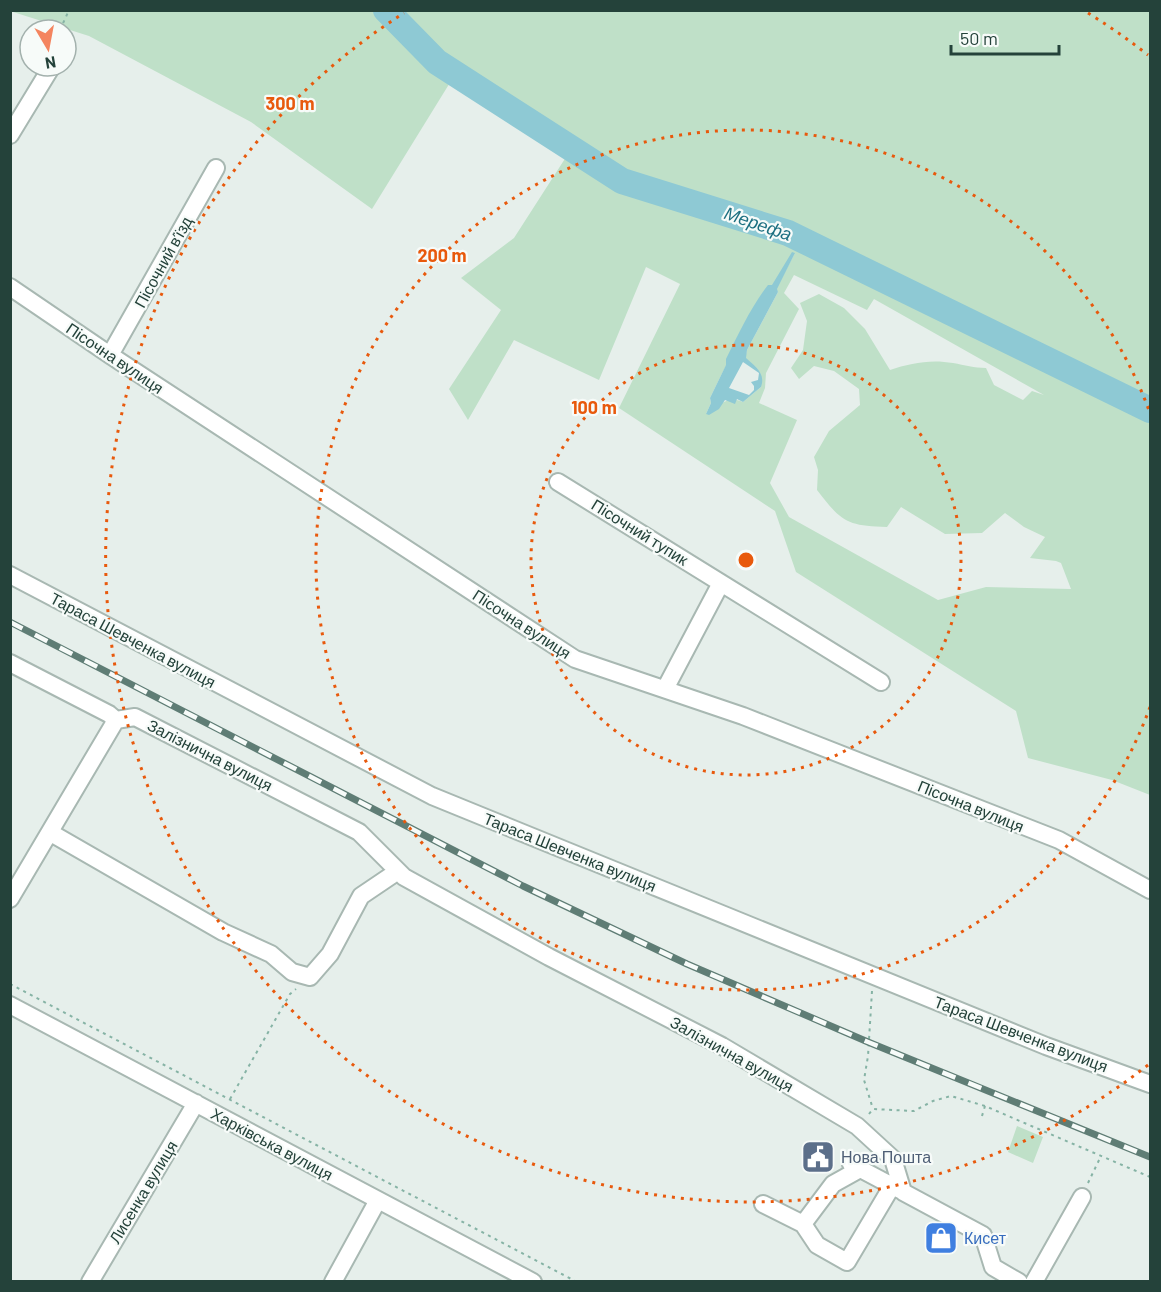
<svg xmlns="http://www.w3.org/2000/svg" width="1161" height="1292" viewBox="0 0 1161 1292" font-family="Barlow,sans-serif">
  <rect width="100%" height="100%" fill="#e6efeb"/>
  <path fill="#bfe0c8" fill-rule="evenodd" d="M10 11H1150V795L1112 780 1028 758 1016 711 796 572 775 511 619 408 680 284 646 267 599 380 514 340 468 420 449 389 501 310 461 278 514 238 568 154 505 118 451 81 372 209 251 122 89 36ZM795 253 776 289 778 292 747 350 745 358C757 369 763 369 761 387L743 402C728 395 719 405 706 414L711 403 710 398C734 348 762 299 795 253ZM794 275 867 310 874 299 1044 395 1032 391 1023 400 994 385 986 368C974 368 965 365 953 363 931 359 910 363 890 370L865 329 844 308 819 294 800 303 807 321 803 350 791 368 799 379 814 366 834 371 859 389 860 405 829 431 814 457 818 470 817 490C841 521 846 526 887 527L901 507 945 534 982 533 1005 513 1024 527 1045 537 1030 558 1056 561 1061 563 1071 589 986 587 938 600 789 517 770 483 797 420 759 403 765 388 766 373 799 309 784 293Z
    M1017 1126 1043 1137 1033 1163 1008 1152Z"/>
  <path fill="#8ec9d4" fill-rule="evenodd" d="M792 252 795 253 777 289 778 292 747 350 746 358C755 366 766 373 761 387L743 402 737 399 735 404 725 400 719 409 709 415 706 414 711 403 710 398 726 365V359C739 333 751 307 768 285H772ZM743 362 759 373 758 380 751 382 754 386V390L749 395 729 388Z"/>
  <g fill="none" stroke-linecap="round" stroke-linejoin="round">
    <path stroke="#8ec9d4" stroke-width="26" d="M386 10 437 62 622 181 788 233 1150 410"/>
    <defs>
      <path id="minor" d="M10 135 52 66
        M10 287 110 355 575 659 743 716 1059 840 1150 890
        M110 355 216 168
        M558 482 881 682
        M10 575 432 796 1046 1046 1150 1084
        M10 663 109 714 116 720 135 717 359 832 404 877 549 957 722 1046 857 1126 893 1159 903 1192 983 1235 993 1267 1019 1282
        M665 689 721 583
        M51 833 223 932 271 954 292 972 310 977 330 954 361 896 398 871
        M10 899 116 720
        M10 1005 533 1282
        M851 1164 900 1190
        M860 1169 833 1184 803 1224 817 1245 847 1262 892 1186
        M763 1204 803 1224
        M90 1282 196 1103
        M333 1282 378 1200
        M1034 1282 1082 1197"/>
    </defs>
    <use href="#minor" stroke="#a8b8b2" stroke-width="20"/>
    <path stroke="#86b3a5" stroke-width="2" stroke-dasharray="3 4.5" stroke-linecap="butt" d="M60 30 69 10
      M10 984 577 1282
      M872 991 868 1056 864 1080 873 1109
      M230 1099 290 994 296 989
      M869 1114 873 1109 914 1111 933 1101 951 1096 985 1106 1150 1177
      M982 1116 985 1106
      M1088 1183 1101 1156"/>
    <use href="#minor" stroke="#fff" stroke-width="16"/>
    <defs>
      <path id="rail" d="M10 622 523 886 687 964 868 1042 1150 1157"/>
    </defs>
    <use href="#rail" stroke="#5f7d75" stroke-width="7"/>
    <use href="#rail" stroke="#f7fbf9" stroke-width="4.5" stroke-dasharray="14" stroke-linecap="butt"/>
  </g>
  <g fill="none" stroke="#e8590c" stroke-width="3" stroke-dasharray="3 6">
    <circle cx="746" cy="560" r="215"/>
    <path d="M1150 707A430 430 0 1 1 1150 413"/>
    <path d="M1148 1065A645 645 0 1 1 404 13M1088 13A645 645 0 0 1 1148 55"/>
  </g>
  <defs>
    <symbol id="civic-square" viewBox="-11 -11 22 22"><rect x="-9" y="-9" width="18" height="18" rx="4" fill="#5c6f8a" stroke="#f7fbf9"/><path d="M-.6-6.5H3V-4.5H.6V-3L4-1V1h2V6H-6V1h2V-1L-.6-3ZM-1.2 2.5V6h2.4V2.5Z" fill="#fff"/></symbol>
    <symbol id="shop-square" viewBox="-11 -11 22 22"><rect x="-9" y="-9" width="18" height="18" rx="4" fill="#3f7fe0" stroke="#f7fbf9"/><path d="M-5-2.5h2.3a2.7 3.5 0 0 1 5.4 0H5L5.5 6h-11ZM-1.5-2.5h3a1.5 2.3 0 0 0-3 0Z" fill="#fff"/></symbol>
  </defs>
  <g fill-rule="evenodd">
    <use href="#civic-square" x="799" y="1138" width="38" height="38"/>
    <use href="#shop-square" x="922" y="1219" width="38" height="38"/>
  </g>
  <g text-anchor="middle" stroke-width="4.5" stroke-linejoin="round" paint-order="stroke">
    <g font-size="16" fill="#24423a" stroke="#f7fbf9">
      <text transform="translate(163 262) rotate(-61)" y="6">Пісочний в’їзд</text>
      <text transform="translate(115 358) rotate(34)" y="6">Пісочна вулиця</text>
      <text transform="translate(640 532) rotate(32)" y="6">Пісочний тупик</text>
      <text transform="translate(522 624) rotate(33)" y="6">Пісочна вулиця</text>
      <text transform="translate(133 640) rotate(28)" y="6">Тараса Шевченка вулиця</text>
      <text transform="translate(210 755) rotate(27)" y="6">Залізнична вулиця</text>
      <text transform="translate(971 806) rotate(22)" y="6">Пісочна вулиця</text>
      <text transform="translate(570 852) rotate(22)" y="6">Тараса Шевченка вулиця</text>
      <text transform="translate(1021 1034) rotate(21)" y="6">Тараса Шевченка вулиця</text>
      <text transform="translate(732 1054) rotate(29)" y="6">Залізнична вулиця</text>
      <text transform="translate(272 1144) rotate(28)" y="6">Харківська вулиця</text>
      <text transform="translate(143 1192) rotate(-59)" y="6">Лисенка вулиця</text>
    </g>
    <g font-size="16" fill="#4e5e75" stroke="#f7fbf9" text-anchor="start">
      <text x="841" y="1163">Нова Пошта</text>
    </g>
    <g font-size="16" fill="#366cbe" stroke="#f7fbf9" text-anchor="start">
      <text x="964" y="1244">Кисет</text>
    </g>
    <g font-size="18" font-style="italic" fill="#1c6f80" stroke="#f7fbf9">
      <text transform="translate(758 224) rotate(19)" y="6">Мерефа</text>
    </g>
  </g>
  <circle cx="746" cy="560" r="9" fill="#e8590c" stroke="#f7fbf9" stroke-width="3"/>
  <g font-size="18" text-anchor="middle" font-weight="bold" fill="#e8590c" stroke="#f7fbf9" stroke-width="4.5" stroke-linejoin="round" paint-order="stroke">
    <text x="290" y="110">300 m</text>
    <text x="442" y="262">200 m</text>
    <text x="594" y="414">100 m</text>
  </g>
  <rect width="1161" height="1292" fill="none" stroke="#24423a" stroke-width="24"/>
  <g transform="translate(48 48) rotate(170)"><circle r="28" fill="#f7fbf9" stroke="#a3b1ad" stroke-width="1.5"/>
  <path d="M0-4.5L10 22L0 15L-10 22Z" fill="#f4845f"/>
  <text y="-9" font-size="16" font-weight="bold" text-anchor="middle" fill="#24423a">N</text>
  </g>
  <path d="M951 45v9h108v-9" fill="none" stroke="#24423a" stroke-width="3"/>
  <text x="960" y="45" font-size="18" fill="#24423a" stroke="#f7fbf9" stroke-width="4.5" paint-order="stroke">50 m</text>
</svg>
